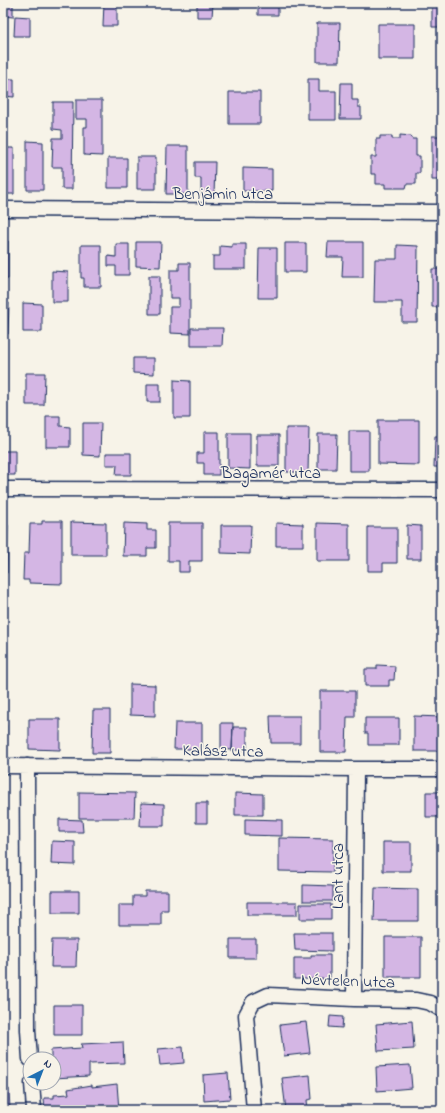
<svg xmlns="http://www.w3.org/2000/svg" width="445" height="1113" viewBox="0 0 445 1113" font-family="'Indie Flower',sans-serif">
  <rect width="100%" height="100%" fill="#f7f3e8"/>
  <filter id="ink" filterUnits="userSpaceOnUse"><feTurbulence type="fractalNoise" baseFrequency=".025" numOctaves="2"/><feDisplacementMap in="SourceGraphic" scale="8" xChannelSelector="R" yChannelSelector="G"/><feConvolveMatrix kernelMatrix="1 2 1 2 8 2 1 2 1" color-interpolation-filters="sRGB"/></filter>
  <g filter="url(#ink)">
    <path fill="#d4b6e4" stroke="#1b2f5e" d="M3 3H13V17L3 16Z
      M104 3H117V26H103Z
      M197 3H213L212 17H197Z
      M258 3H278V15H258Z
      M432 3H442V27H432Z
      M15 16 30 17V36H14Z
      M317 23H340L339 62H317Z
      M378 24H415V59H378Z
      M3 79H14V97L3 96Z
      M308 79H319V91H336V120H308Z
      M341 83H352V100H358V107H361V119H340Z
      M229 92H260V124H229Z
      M76 100H102V156L84 155V127H87V119H76Z
      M53 102H73L72 189H62V167H52L53 138H62V130L53 129Z
      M400 135 411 136 412 139H416V156H420V173H416V184H407L406 188H385V184H376V174H371V157H376V139H380V136H392V139H400Z
      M432 136H442V180H432Z
      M27 141 43 142V190H27Z
      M167 146H188V194H166Z
      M3 148H14V194H3Z
      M137 157H156V189H137Z
      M108 158H127V188H108Z
      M195 162H215L214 196H201V178H195Z
      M243 168 272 169V191H243Z
      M3 241H8V279H3Z
      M136 242H161L160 267 136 266Z
      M328 242H363V277H342L343 257H327Z
      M285 243H306V272H285Z
      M116 244H129V275H116V266H108V256L116 257Z
      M232 244H246V269H213V256H220V246L232 247Z
      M81 245H101V287H84V278H81Z
      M397 245 418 246 417 322H402V302H374L375 259H397Z
      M259 248H277V298H258Z
      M179 263H190V334L170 333V307H179V298H170V270H179Z
      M432 269H442V307H432Z
      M52 271 68 272V302H52Z
      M149 276H160V314H149Z
      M3 303H9L8 334H3Z
      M23 303 42 304V332H23Z
      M191 328H223L222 346H191Z
      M133 358H154V374L133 373Z
      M26 373H45L44 405H26Z
      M174 380 190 381V418H174Z
      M147 384H160V402H147Z
      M46 416H60V426L70 427V447H46Z
      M378 420H419V465L378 464Z
      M83 423H101L100 456 83 455Z
      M286 428H309L308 472H286Z
      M349 431H369V471H349Z
      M204 432H219V475H204V463H197V453H204Z
      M228 433H250V469L228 468Z
      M318 434H337L336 469H318Z
      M257 435H279V466H257Z
      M435 436H442V467H434Z
      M3 451H15V475H3Z
      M106 453H131V475H116L117 465H106Z
      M42 521H62V584L29 583V580H23L24 553H29L30 524H42Z
      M71 522 106 523V555H71Z
      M124 523 147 524V530H156V548H147V556H123Z
      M168 523H202V561H189V572H179V561H168Z
      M276 523 303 524V546H276Z
      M317 523 349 524V561H317Z
      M3 525H8L7 573H3Z
      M221 525H251L250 554 221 553Z
      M407 525 421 526V559H407Z
      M368 527H397V563H383V571H368Z
      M377 665 395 666 394 680H389V686H365V669H377Z
      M130 684 155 685V716L130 715Z
      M320 691H355V717H347L346 752H320Z
      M93 710H110V753H92Z
      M270 716H300V743H271Z
      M414 716 442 717V751H414Z
      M365 718H399V745H368V733H365Z
      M29 719H60V750L29 749Z
      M175 723H202V749H174Z
      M221 723H233L232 750 221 749Z
      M3 725H6V752H3Z
      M233 727H247V750H232Z
      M79 792 135 793 134 818H79Z
      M426 792H442V817H426Z
      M235 793 263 794V815H235Z
      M3 794H5V819H3Z
      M141 803 164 804V826H140Z
      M196 803H207V823H196Z
      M59 819 82 820 83 832H59Z
      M245 819 282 820V836L245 835Z
      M279 838 333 839V872L279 871Z
      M52 841 75 842V865L51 864Z
      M383 842H411V871H383Z
      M303 885 333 886V901H303Z
      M375 888 418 889V921H374Z
      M52 891H79V913H52Z
      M145 891H168V910H161V925H119V905H133V896H145Z
      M247 902H297V915H247Z
      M300 904H331V919H300Z
      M294 933H332V951L295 950Z
      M385 937H421V977H385Z
      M230 939H256V958H230Z
      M52 940H77L76 967H51Z
      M311 955H330V979H294V958H311Z
      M54 1005H82V1035H54Z
      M330 1016 343 1017 342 1028 329 1027Z
      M412 1021 414 1049 378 1051 376 1024Z
      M306 1022 310 1053 284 1056 280 1025Z
      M123 1042 124 1063 89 1064V1076L54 1078V1059H51V1050L82 1048 81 1044Z
      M183 1047 184 1063 160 1065 158 1049Z
      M410 1065 412 1088 377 1091 376 1067Z
      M228 1073 230 1099 204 1101 203 1075Z
      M310 1075 312 1099 307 1100 308 1110H286L282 1078Z
      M117 1084 119 1110H45L44 1098H54V1095L69 1094 68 1089 92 1085V1087Z
      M9 1089 10 1110H3V1090Z"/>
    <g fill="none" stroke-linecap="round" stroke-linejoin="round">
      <defs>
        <path id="street" d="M3 209 442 212
          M3 489 442 490
          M3 766 356 769H442
          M27 766 28 1030 30 1059
          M354 999 356 769
          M32 1083 34 1110
          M254 1110 246 1015 253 1002 268 995 354 999 416 1000 430 1003 442 1010"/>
      </defs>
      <use href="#street" stroke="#1b2f5e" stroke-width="17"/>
      <use href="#street" stroke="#f7f3e8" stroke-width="14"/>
    </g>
  </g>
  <g text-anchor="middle" stroke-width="3" stroke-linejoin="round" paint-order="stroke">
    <g font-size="17" fill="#1b2f5e" stroke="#f7f3e8">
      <text x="223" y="199">Benjámin utca</text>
      <text x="271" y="478">Bagamér utca</text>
      <text transform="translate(223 750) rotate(1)" y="6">Kalász utca</text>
      <text transform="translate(337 876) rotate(-90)" y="6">Lant utca</text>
      <text transform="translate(348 980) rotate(2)" y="6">Névtelen utca</text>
    </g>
  </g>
  <rect width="445" height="1113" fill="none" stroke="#f7f3e8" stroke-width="16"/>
  <rect x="8" y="8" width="429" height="1097" fill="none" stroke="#1b2f5e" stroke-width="1.5" filter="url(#ink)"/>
  <g transform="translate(42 1071) rotate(42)"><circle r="19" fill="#f7f3e8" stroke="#9fa5b1"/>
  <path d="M0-3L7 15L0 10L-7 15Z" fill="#1f6fb2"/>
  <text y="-6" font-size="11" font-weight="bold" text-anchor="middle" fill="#1b2f5e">N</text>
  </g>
</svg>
